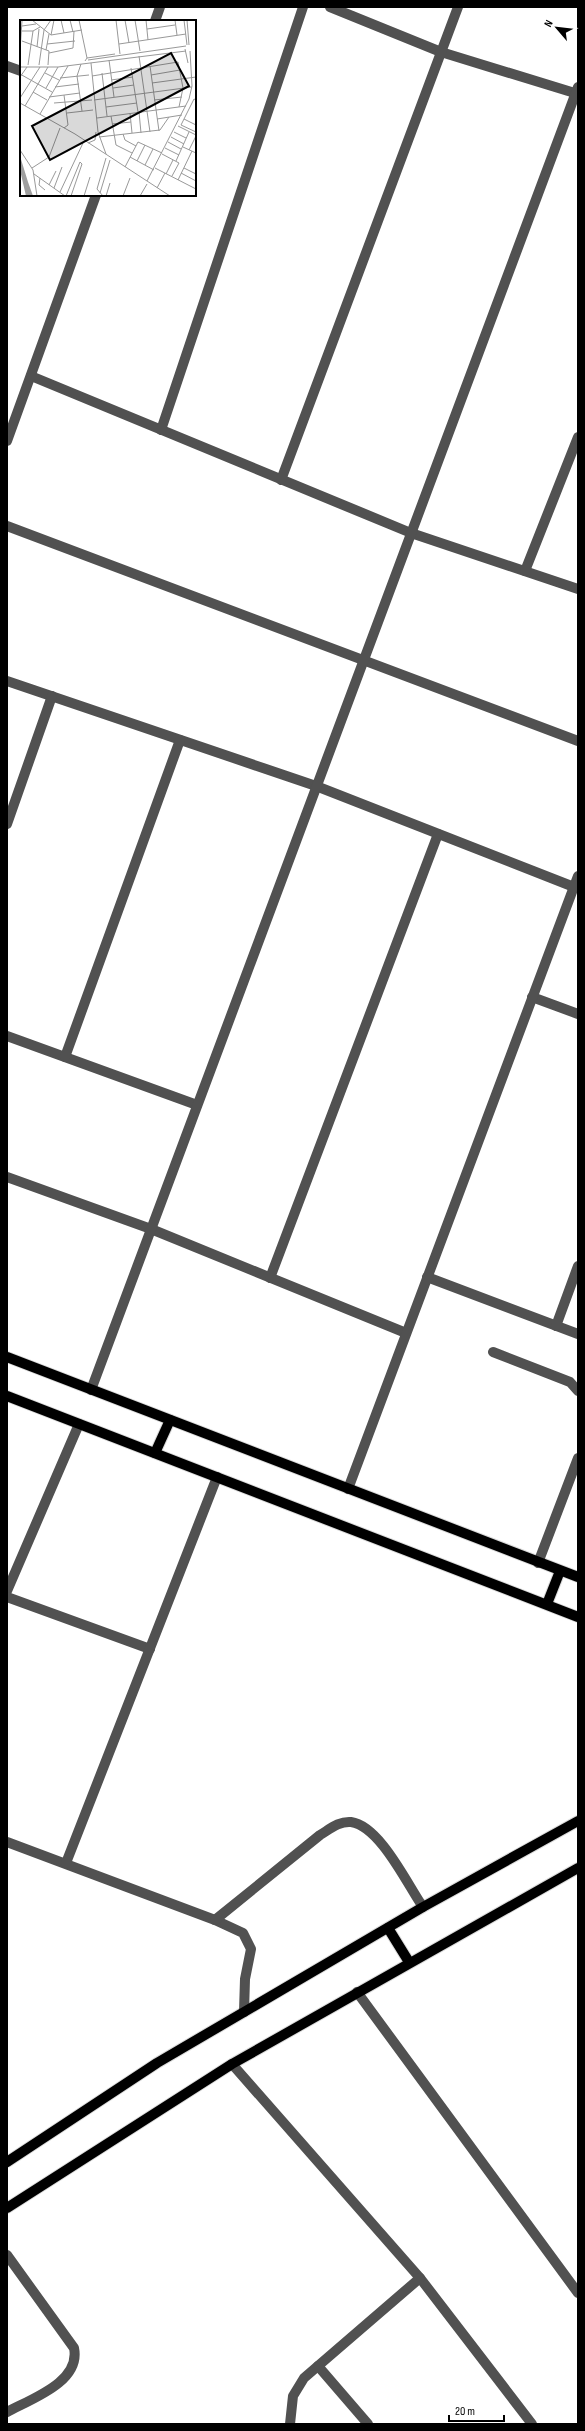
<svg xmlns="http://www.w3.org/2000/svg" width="585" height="2431" font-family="'Sofia Sans Condensed',sans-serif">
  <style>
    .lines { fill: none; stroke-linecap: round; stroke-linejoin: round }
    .major-casing { stroke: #dbdbdb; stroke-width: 12 }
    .minor { stroke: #515151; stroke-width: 10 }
    .major { stroke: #000; stroke-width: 10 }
    .inset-road { fill: none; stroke: #999; stroke-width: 1 }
    .view { fill: #000; fill-opacity: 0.15; stroke: #000; stroke-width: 2 }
    .inset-edge { fill: none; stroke: #000; stroke-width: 2 }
  </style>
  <rect width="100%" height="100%" fill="#fff"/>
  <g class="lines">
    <defs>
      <g id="major">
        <polyline points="7,1357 578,1577"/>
        <polyline points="7,1396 578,1617"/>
        <polyline points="155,1453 170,1420"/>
        <polyline points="547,1604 560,1571"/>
        <polyline points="388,1928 409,1962"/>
        <polyline points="7,2162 157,2063 423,1907 578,1821"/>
        <polyline points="7,2208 232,2064 578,1868"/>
      </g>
    </defs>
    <use href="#major" class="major-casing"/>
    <g class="minor">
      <polyline points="330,7 441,52 578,94"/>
      <polyline points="155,21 160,7"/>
      <polyline points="7,66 21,71"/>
      <polyline points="31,376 411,533 578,589"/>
      <polyline points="161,430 303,7"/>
      <polyline points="7,441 96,195"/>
      <polyline points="281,480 458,7"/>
      <polyline points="7,526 578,741"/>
      <polyline points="525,571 578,437"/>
      <polyline points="7,681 316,786 574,887"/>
      <polyline points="7,824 52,696"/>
      <polyline points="532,997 578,1014"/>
      <polyline points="7,1036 197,1105"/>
      <polyline points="65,1057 180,740"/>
      <polyline points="7,1177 151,1229 406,1333"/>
      <polyline points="427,1277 578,1334"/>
      <polyline points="270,1278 438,834"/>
      <polyline points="556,1326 578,1266"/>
      <polyline points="493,1352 570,1382 578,1391"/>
      <polyline points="91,1390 578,87"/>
      <polyline points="348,1489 578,876"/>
      <polyline points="538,1563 578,1458"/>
      <polyline points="7,1591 79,1424"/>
      <polyline points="7,1597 150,1649"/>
      <polyline points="7,1842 215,1920 243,1933 251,1949 245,1979 244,2012"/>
      <polyline points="66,1863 217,1477"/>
      <path d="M215 1920 320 1835C330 1829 339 1821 351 1822 380 1826 407 1884 423 1907"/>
      <polyline points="357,1992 578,2293"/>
      <polyline points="232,2064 420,2278 532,2424"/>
      <path d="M7 2255 74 2348C81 2382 31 2399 7 2412"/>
      <polyline points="318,2366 368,2424"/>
      <polyline points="290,2424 293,2396 304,2378 420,2278"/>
    </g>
    <use href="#major" class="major"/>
  </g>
  <g transform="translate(20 20)">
    <rect width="176" height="176" fill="#fff"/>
    <path d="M0 136 8 162 13 176H6L0 150Z" fill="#9f9f9f"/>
    <path class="inset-road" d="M12 0 31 15 62 10M41 0 44 13M50 0 53 12M59 0 67 38 65 41M96 0 100 34M105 0 109 23M115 0 120 31M126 0 128 20M155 0 157 15M164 0 167 25M167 0 169 25M2 6 16 4M127 9 155 5M24 10 31 0M2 11H13L20 7M31 15 34 0M2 21 29 31 28 45M27 24 55 21M99 24 166 14M17 27 19 9M165 29 168 43M26 30 29 14M0 32 2 0M29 33 53 28 54 11M119 36 130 112M67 38 95 34M68 40 166 26M89 40 94 77M71 43 78 112 86 134M61 44 57 56 62 91M8 45 13 11M19 45 24 10M130 46 139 111M0 47H38L166 31M111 48 118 92M25 53 39 60M82 53 87 96M0 54 32 72M131 55 160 50M72 56 158 42 163 68 159 87M0 57 7 47M40 58 69 55M91 60 113 57M132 63 176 57M35 67 59 64M26 68 38 47M93 68 114 65M13 72 27 80M29 77 60 73M0 78 20 47M74 80 172 67M134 80 162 77M176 80 174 79 161 105 176 112M0 83 55 114 150 176M34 83 72 80M5 86 28 47M86 87 117 83M119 92 121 113M47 93 73 90M110 93 112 113M20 94 48 46M91 96 96 125 112 133M77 98 166 86M137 99 162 95M164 99 176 105M92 104 111 102M158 106 176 115M44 108 48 105 44 75M154 112 166 118M103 114 105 120 116 126M79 117 140 110 149 97M151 117 164 124M148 122 161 129M68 123 75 120 76 112M163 127 176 133M145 128 159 135M0 130 13 150 17 176M169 130 176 116M142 134 159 143 152 156M110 137 134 150M117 141 125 125M156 141 169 112M125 145 133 129M105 147 118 122 142 133M12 148 29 137 40 108M135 148 176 169M164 148 176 154M161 153 176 161M14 154 45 176M146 154 153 140M20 158 19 165 25 170M158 160 172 131M127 161 169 79 172 66 170 31M29 165 36 151M34 168 42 147M137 168 145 153M40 172 63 123M80 173 90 140M46 176 60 142 62 144 51 176M64 176 70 157M83 176 77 169 86 138M86 176 90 163M103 176 110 158M120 176 127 164"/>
    <path class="view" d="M151 33 169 66 30 140 12 106Z"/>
    <rect width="176" height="176" class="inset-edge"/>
  </g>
  <rect width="585" height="2431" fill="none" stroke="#000000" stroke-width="16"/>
  <g transform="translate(557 28) rotate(298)" stroke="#ffffff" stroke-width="3" paint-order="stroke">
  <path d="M0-3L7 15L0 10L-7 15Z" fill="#000000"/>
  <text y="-6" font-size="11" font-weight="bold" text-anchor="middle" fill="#000000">N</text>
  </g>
  <path d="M449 2415v6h55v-6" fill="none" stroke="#000000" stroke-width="2"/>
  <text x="455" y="2415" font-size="12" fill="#000000" stroke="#ffffff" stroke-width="3" paint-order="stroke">20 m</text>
</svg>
